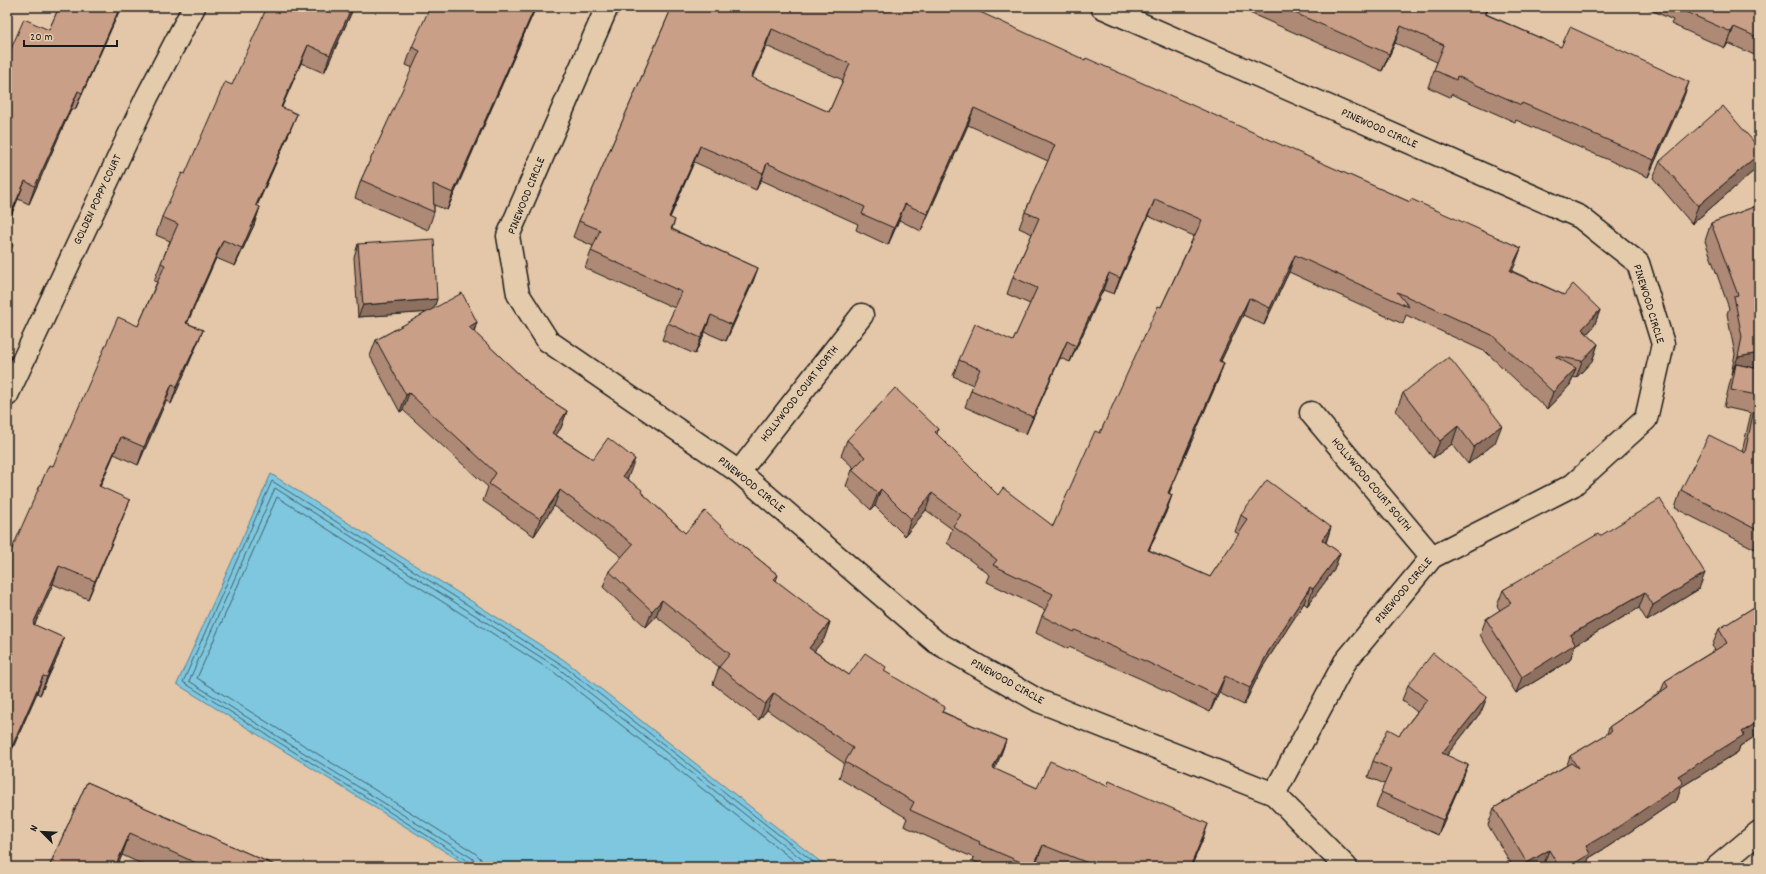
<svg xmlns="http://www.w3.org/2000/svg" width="1766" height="874" font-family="Dekko,sans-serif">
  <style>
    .water { fill: #7ec7df; stroke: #578391 }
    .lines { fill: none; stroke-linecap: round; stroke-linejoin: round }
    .shore { stroke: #43606a; stroke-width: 1 }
    .minor-casing { stroke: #1c1c1c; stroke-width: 25 }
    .minor { stroke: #e4cbac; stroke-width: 22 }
    .wall { fill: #ae8974; stroke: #1c1c1c; fill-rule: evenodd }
    .shaded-wall { fill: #8d6f5e; stroke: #1c1c1c }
    .building { fill: #ca9f87; stroke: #1c1c1c; fill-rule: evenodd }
    .labels { text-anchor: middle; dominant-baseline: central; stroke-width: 4; stroke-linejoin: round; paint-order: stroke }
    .street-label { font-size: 12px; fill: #1c1c1c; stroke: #e4cbac }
  </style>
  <rect width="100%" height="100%" fill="#e4c6a8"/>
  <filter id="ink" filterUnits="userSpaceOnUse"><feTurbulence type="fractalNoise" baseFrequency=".025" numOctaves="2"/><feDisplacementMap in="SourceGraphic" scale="8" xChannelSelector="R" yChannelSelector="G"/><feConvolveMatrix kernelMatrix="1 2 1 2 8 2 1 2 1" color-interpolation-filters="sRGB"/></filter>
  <g filter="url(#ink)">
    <polygon class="water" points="271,474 564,660 827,867 470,867 177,684"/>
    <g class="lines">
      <g class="shore">
        <polyline points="471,867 469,862 183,682 272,481 561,664 820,867"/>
        <polyline points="476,867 475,862 472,858 189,681 275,488 558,668 812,867"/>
        <polyline points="482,867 481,859 475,853 197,678 277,497 555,673 802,867"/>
      </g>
      <defs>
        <g id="minor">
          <polyline points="607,7 508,236 518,294 548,341 739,472 936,642 1039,701 1274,794 1346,867"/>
          <polyline points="1102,7 1580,217 1638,263 1663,344 1646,419 1573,485 1432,557 1345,662 1274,794"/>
          <polyline points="7,395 147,97 194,7"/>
          <polyline points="1311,413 1432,557"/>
          <polyline points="739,472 862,315"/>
          <polyline points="1717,867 1759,832"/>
        </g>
      </defs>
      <use href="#minor" class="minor-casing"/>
      <use href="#minor" class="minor"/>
    </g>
    <g class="wall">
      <polygon points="59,7 121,7 75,110 71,109 29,204 18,199 7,225 7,58 49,30"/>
      <polygon points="122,7 128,7 127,9"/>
      <polygon points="354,7 324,73 301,63 282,107 290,131 257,206 260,207 254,225 235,266 216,258 187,323 203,330 196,347 171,404 166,401 138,465 114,454 100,487 123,517 88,599 53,584 34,625 64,638 58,656 40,695 37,693 7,761 7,560 53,466 138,326 157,282 154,281 161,263 170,241 156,235 162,217 185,174 232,85"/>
      <polygon points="536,7 447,210 434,205 434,212 428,230 355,198 361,180 413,68 406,65 412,47"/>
      <path d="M672 7 1085 60 1410 202 1521 248 1512 271 1564 295 1600 310 1594 326 1587 334 1598 344 1592 361 1576 378 1573 377 1570 385 1547 409 1486 352 1406 315 1403 324 1289 272 1264 325 1243 315 1221 361 1224 363 1218 380 1169 493 1172 495 1166 512 1149 550 1210 577 1239 534 1235 532 1241 515 1331 527 1326 543 1340 553 1334 570 1307 606 1304 603 1262 668 1244 705 1219 693 1210 712 1141 679 1069 647 1068 649 1036 633 1042 616 1045 610 987 582 990 575 947 543 952 529 926 510 905 536 875 506 871 510 846 486 852 470 854 468 841 456 847 440 938 429 937 434 998 495 1053 526 1100 433 1161 307 1194 236 1148 216 1114 294 1103 290 1070 362 1060 358 1026 434 965 407 973 385 953 376 959 360 1013 341 1030 304 1007 294 1013 277 1032 234 1019 228 1025 212 1048 161 968 125 921 231 899 220 888 245 856 230 858 224 761 180 756 190 694 162 670 218 675 220 672 229 758 268 752 284 726 341 705 332 695 354 662 340 668 323 675 308 585 268 593 246 573 237 579 221ZM766 46 843 80 829 112 752 78Z"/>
      <polygon points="1236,7 1489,7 1486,14 1561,47 1683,99 1648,177 1516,120 1515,122 1451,94 1450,97 1428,87 1437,62 1395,43 1382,71"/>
      <polygon points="1645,7 1759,7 1759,57 1728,43 1725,48 1671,24 1673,20"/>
      <polygon points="1759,148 1759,160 1756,169 1692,224 1653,178 1660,161"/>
      <polygon points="1759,205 1759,542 1755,549 1675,508 1681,490 1742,452 1751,413 1724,407 1730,382 1732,374 1731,374 1735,354 1727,314 1729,308 1705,241 1711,223"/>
      <polygon points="358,244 434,309 477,322 474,332 539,393 567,411 561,428 556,435 593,459 629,475 627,479 685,533 740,544 778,575 776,581 830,622 824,639 814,651 849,675 885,672 943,712 1006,740 1000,757 994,769 1037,788 1202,841 1191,867 1052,867 1037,861 1035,867 988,867 973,861 974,858 904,826 907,818 839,778 844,763 767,710 759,720 713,684 719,667 656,616 646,627 603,587 609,571 622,557 554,506 534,536 483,501 488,487 403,410 400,412 370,356 376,340 428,312 358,317 354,257"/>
      <polygon points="1403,393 1495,443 1468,464 1452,444 1433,458 1396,411"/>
      <polygon points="1600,536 1699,589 1647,621 1639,608 1575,645 1570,660 1516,693 1480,635 1486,619 1500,610 1497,606 1503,590"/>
      <polygon points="1759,604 1759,734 1740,746 1738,752 1681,787 1677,800 1609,846 1589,858 1586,867 1513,867 1488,825 1494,808 1567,765 1570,756 1607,734 1609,727 1661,691 1665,681 1715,650 1712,646 1719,629"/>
      <polygon points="1408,685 1487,697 1481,712 1446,756 1468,765 1462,780 1438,835 1376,807 1385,784 1368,777 1373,761 1399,735 1417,712 1402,700"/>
      <polygon points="87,782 279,867 148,867 122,855 117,867 49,867"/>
    </g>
    <g class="shaded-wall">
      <polygon points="120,7 121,7 75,110 82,93"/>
      <polygon points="352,7 354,7 324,73 330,55"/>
      <polygon points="535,7 536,7 447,210 453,193"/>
      <polygon points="1488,7 1489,7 1478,31 1485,14"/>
      <polygon points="1401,26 1395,43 1382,71 1389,54"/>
      <polygon points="1734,27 1728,43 1725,48 1731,32"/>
      <polygon points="772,29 766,46 745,94 751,77"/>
      <polygon points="308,45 301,63 274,124 281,107"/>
      <polygon points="1689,82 1683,99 1648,177 1654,160"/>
      <polygon points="78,91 71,109 29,204 35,186"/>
      <polygon points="974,108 968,125 921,231 927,214"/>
      <polygon points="297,114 290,131 249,223 256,205"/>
      <polygon points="700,146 694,162 662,234 669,217"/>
      <polygon points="1759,154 1759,160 1756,169 1692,224 1698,206"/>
      <polygon points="767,163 761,180 756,190 763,173"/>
      <polygon points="25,181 18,199 7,225 7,222"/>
      <polygon points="1155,199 1148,216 1114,294 1120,278"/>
      <polygon points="905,204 899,220 888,245 894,228"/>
      <polygon points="260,207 254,225 235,266 242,248"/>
      <polygon points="223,240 216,258 180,340 186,323"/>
      <polygon points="1521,248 1515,265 1504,287 1510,271"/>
      <polygon points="1295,255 1289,272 1264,325 1270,308"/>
      <polygon points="758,268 752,284 726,341 732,325"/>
      <polygon points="1109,273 1103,290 1070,362 1076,346"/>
      <polygon points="1249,298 1243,315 1213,377 1219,361"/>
      <polygon points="437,299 433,312 358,317 363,305"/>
      <polygon points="1600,310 1594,326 1576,346 1582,329"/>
      <polygon points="711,315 705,332 695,354 701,338"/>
      <polygon points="477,322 471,339 469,327"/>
      <polygon points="203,330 196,347 171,404 177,386"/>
      <polygon points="1067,341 1060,358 1026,434 1033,417"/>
      <polygon points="1598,344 1592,361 1576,378 1582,361"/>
      <polygon points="1759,353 1759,369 1736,364 1732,374 1731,374 1738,357"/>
      <polygon points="1224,363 1218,380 1162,510 1168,493"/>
      <polygon points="1576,368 1570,385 1547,409 1553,392"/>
      <polygon points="172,384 166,401 138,465 144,447"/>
      <polygon points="409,393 403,410 400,412 406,395"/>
      <polygon points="567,411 561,428 546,449 552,433"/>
      <polygon points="1502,425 1495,443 1468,464 1474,447"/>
      <polygon points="1458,426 1452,444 1433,458 1440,441"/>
      <polygon points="121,437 114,454 92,504 99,486"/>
      <polygon points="635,459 629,475 617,493 623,476"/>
      <polygon points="881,489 875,506 871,510 878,493"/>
      <polygon points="560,490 554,506 534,536 540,519"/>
      <polygon points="932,493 926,510 905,536 911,519"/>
      <polygon points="1172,495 1166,512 1142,566 1148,550"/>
      <polygon points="130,500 123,517 88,599 95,581"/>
      <polygon points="1331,527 1325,544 1322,540"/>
      <polygon points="1759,538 1759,542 1755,549"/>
      <polygon points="1340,553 1334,570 1307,606 1313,589"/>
      <polygon points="59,566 53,584 27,642 33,624"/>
      <polygon points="1705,573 1699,589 1647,621 1653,605"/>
      <polygon points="1310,587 1304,603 1262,668 1244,705 1250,688 1268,652"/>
      <polygon points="1645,592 1639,608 1575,645 1570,660 1516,693 1522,677 1570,635"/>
      <polygon points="662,600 656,616 646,627 652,611"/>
      <polygon points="830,622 824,639 803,665 809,648"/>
      <polygon points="64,638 58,656 40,695 47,677"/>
      <polygon points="43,676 37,693 7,761 7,758"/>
      <polygon points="1225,676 1219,693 1210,712 1216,695"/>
      <polygon points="774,693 767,710 759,720 765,704"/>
      <polygon points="1487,697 1481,712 1436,769 1442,753"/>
      <polygon points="1759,721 1759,734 1740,746 1738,752 1681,787 1677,800 1609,846 1589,858 1586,867 1568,867 1586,846 1678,776 1742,732"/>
      <polygon points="1006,740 1000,757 987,785 993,768"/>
      <polygon points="1468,765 1462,780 1438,835 1443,820"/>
      <polygon points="1208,824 1202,841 1191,867 1190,867"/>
      <polygon points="130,833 122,855 117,867 115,867"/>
      <polygon points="1043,845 1035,867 1033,867"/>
      <polygon points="1549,850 1543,867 1526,867 1527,863"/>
    </g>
    <g class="building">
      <polygon points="59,7 120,7 82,93 78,91 35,186 25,181 7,222 7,63 8,60 7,60 7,58 24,19 49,30"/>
      <polygon points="267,7 352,7 330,55 308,45 281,107 297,114 256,205 260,207 242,248 223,240 186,323 203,330 177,386 172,384 144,447 121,437 99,486 130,500 95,581 59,566 33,624 64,638 47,677 43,676 7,758 7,560 49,465 53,466 118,317 138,326 165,265 161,263 178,224 162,217 182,173 185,174 225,82 232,85"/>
      <polygon points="430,7 535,7 453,193 433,184 434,212 361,180 420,51 412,47"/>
      <path d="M672 7H969L1085 60 1086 58 1410 202 1411 199 1521 248 1510 271 1564 295 1573 284 1600 310 1582 329 1598 344 1582 361 1556 356V357L1576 368 1553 392 1492 335 1397 292 1409 307 1295 255 1270 308 1249 298 1219 361 1224 363 1168 493 1172 495 1148 550 1210 577 1248 520 1241 515 1267 480 1331 527 1322 540 1340 553 1313 589 1310 587 1268 652 1250 688 1225 676 1216 695 1147 662 1075 630 1074 632 1042 616 1053 594 993 565 997 560 953 526 961 515 932 493 911 519 881 489 878 493 852 470 865 457 847 440 895 388 938 429 935 432 998 495 1003 488 1053 526 1095 431 1100 433 1158 306 1161 307 1202 220 1155 199 1120 278 1109 273 1076 346 1067 341 1033 417 971 390 980 369 959 360 975 324 1013 341 1037 288 1013 277 1039 218 1025 212 1055 145 974 108 927 214 905 204 894 228 862 214 865 207 767 163 763 173 700 146 669 217 675 220 671 229 758 268 732 325 711 315 701 338 668 323 682 292 591 251 600 230 579 221ZM772 29 850 64 829 112 751 77Z"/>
      <polygon points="1281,7 1488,7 1485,14 1561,47 1570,27 1689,82 1654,160 1522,103 1521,105 1457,76 1456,80 1434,70 1444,45 1401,26 1389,54"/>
      <polygon points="1677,7 1759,7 1759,38 1734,27 1731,32 1677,8"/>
      <polygon points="1723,106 1759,148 1759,154 1698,206 1660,161"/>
      <polygon points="1759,205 1759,353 1738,357 1742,337 1734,296 1738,295 1711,223"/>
      <polygon points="434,239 437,299 363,305 358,244"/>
      <polygon points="7,243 13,245 7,258"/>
      <polygon points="462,293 477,322 469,327 539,393 567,411 552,433 593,459 608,438 635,459 623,476 642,490 641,492 685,533 705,511 740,544 778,575 774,579 830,622 809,648 849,675 865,653 886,667 884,671 945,707 942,712 1006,740 993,768 1037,788 1050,761 1107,786 1109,781 1208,824 1190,867 1098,867 1043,845 1033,867 1032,867 979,844 980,842 910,810 914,802 845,762 853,748 774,693 765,704 719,667 730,654 662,600 652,611 609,571 633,544 560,490 540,519 489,484 496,473 409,393 406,395 376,340"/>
      <polygon points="1449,357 1502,425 1474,447 1458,426 1440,441 1403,393"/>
      <polygon points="1736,364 1759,369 1759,531 1681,490 1709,435 1745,453 1757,395 1731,390"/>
      <polygon points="1660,499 1705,573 1653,605 1645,592 1570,635 1575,644 1522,677 1486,619 1511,603 1503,590 1598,534 1600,536"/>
      <polygon points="1759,604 1759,721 1742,732 1744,735 1678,776 1683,783 1615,829 1586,846 1590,854 1568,867 1559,867 1549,850 1527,863 1494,808 1571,763 1578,768 1570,756 1612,731 1609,727 1668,687 1665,681 1727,643 1719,629"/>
      <polygon points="1433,653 1487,697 1442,753 1468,765 1443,820 1381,792 1391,769 1373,761 1388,729 1399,735 1427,700 1408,685"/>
      <polygon points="87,782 279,867 205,867 130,833 115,867 49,867"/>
    </g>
  </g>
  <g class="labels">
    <g class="street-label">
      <text transform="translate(1379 129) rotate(24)">PINEWOOD CIRCLE</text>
      <text transform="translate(527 196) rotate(-68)">PINEWOOD CIRCLE</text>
      <text transform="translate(98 200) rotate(-65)">GOLDEN POPPY COURT</text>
      <text transform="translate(1648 304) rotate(73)">PINEWOOD CIRCLE</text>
      <text transform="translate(800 394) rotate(-52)">HOLLYWOOD COURT NORTH</text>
      <text transform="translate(751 485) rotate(39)">PINEWOOD CIRCLE</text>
      <text transform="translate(1371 485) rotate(50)">HOLLYWOOD COURT SOUTH</text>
      <text transform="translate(1404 591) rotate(-50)">PINEWOOD CIRCLE</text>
      <text transform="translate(1007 682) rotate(29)">PINEWOOD CIRCLE</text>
    </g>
  </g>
  <rect width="1766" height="874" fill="none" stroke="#e4cbac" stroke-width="24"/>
  <rect x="12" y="12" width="1742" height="850" fill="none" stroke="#1c1c1c" stroke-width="1.5" filter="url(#ink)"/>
  <g transform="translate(42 832) rotate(294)" stroke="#e4cbac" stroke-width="3" paint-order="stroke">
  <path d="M0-3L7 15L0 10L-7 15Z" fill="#1c1c1c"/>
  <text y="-6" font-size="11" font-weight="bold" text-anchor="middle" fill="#1c1c1c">N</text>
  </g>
  <path d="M24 40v6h93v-6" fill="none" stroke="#1c1c1c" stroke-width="2"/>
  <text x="30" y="40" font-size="12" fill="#1c1c1c" stroke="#e4cbac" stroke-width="3" paint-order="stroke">20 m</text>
</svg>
